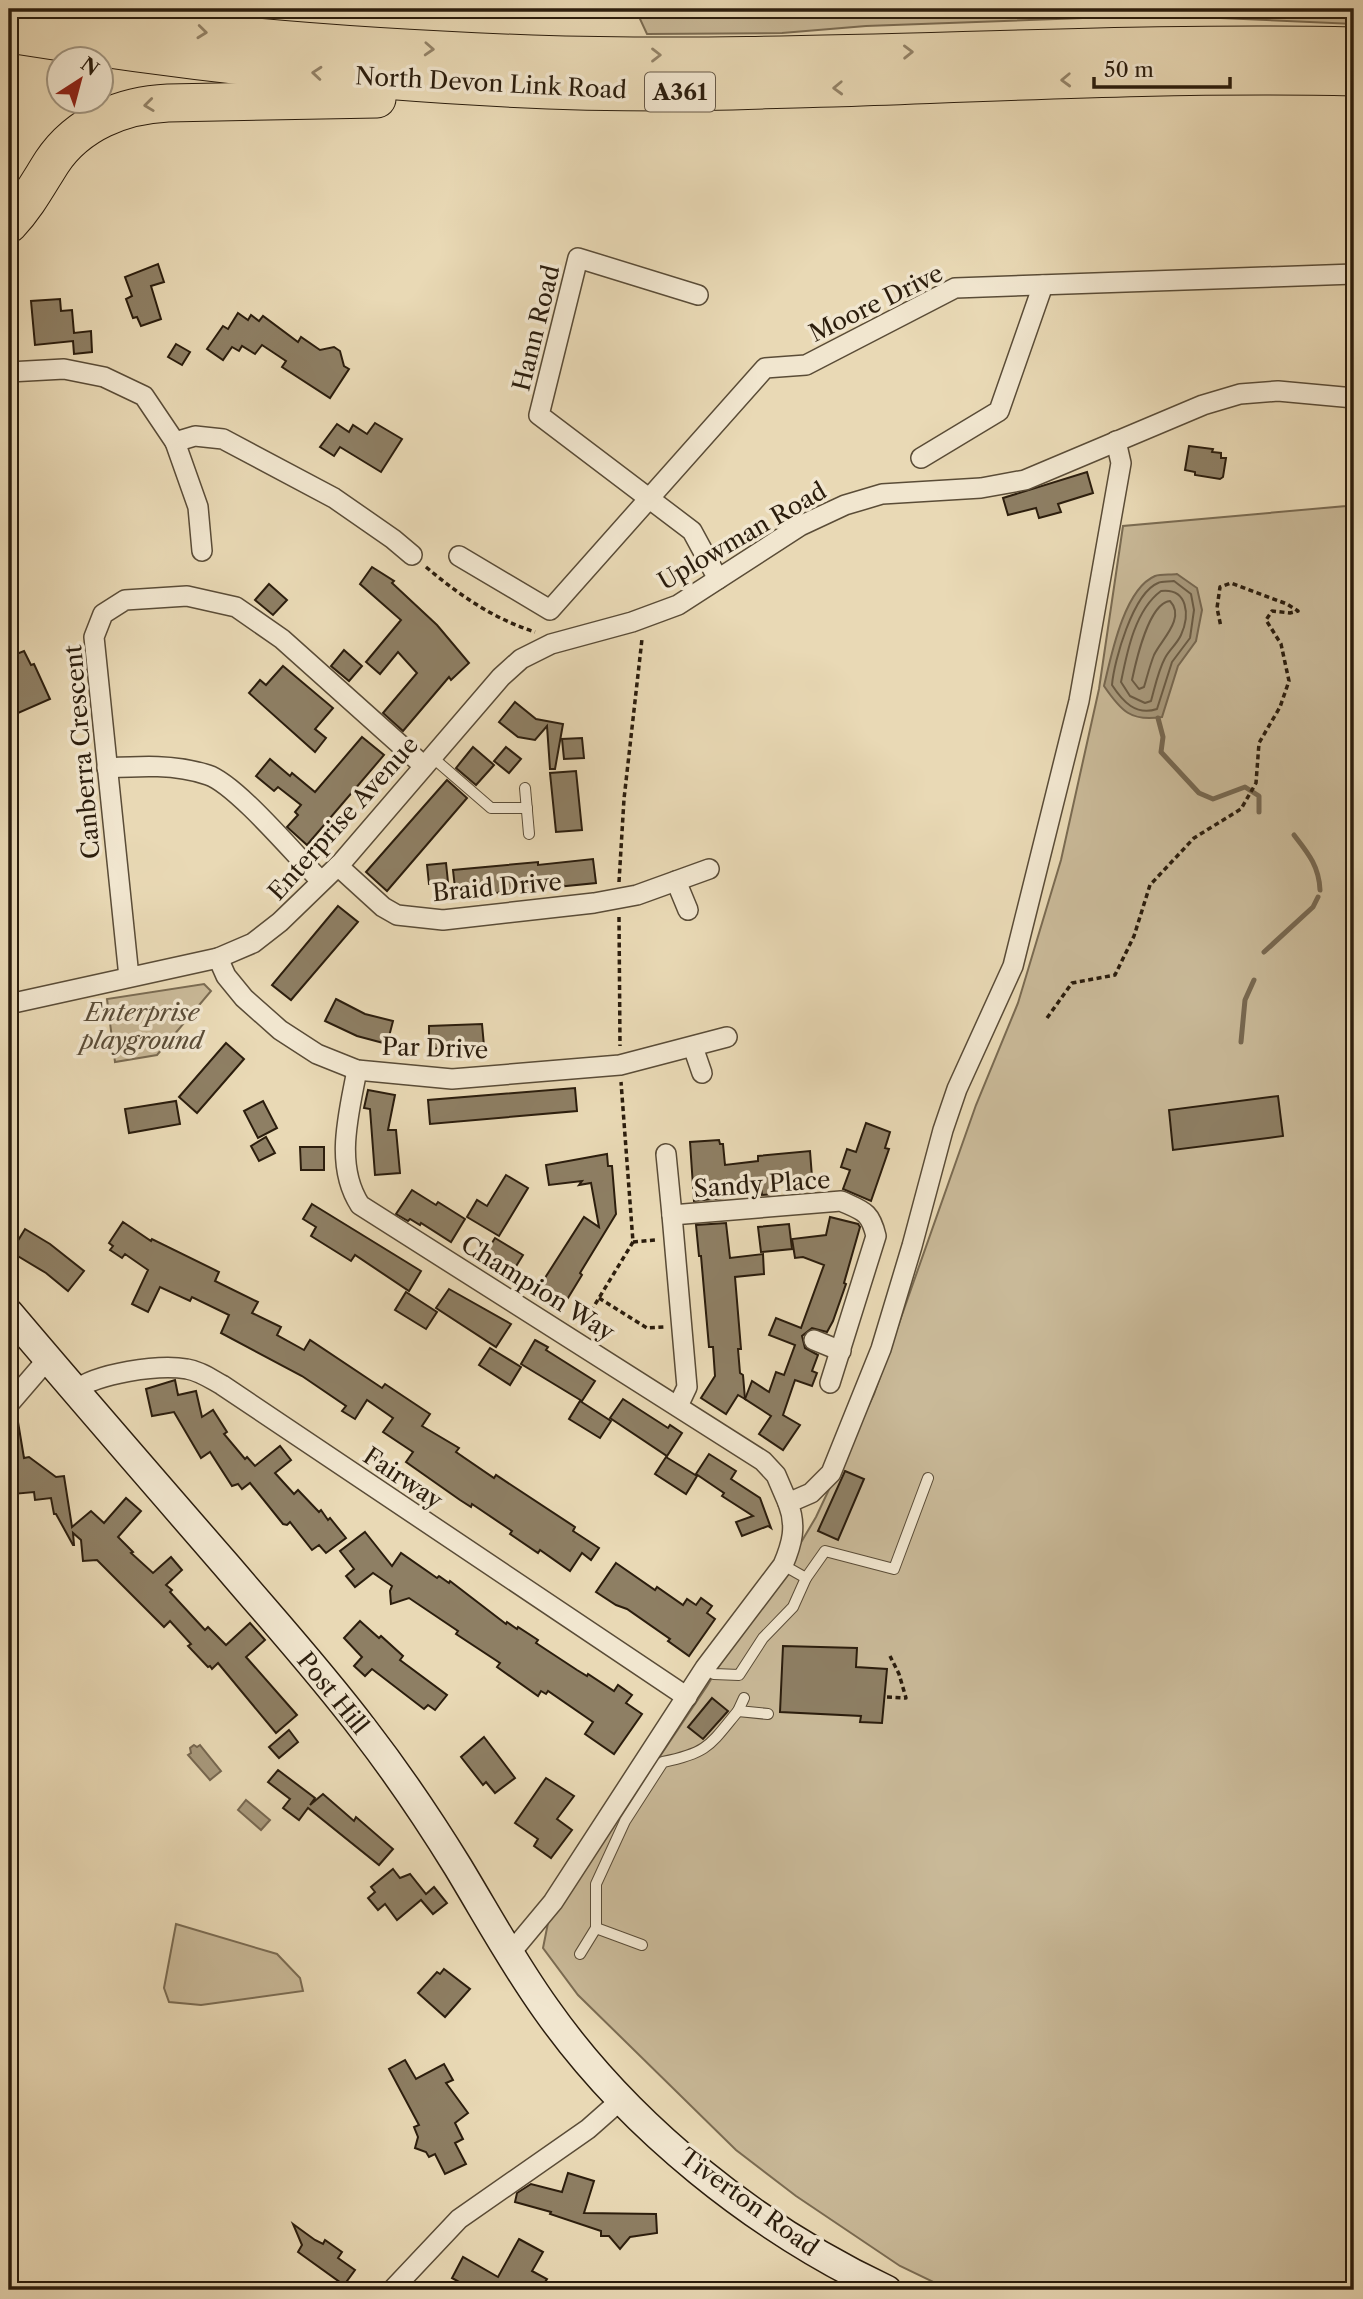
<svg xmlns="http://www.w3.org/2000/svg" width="1363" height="2299" font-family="'Libre Caslon Text',serif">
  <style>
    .green { fill: #c9b998; stroke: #7a6b52; stroke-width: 2 }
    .water { fill: #a8997c; stroke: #766750; stroke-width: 2 }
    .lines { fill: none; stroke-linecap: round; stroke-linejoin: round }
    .shore { stroke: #6a5b44; stroke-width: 2 }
    .stream { stroke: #766750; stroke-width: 5 }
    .building { fill: #8e7f64; stroke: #2b1d0d; stroke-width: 2 }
    .lane-casing { stroke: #5a4c37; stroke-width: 12 }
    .street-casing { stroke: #5a4c37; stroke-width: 22 }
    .secondary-casing { stroke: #2b1d0d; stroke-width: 31 }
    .highway-casing { stroke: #2b1d0d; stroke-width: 39 }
    .path { stroke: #2b1d0d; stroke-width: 3.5; stroke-dasharray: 5 3.5; stroke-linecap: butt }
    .lane { stroke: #f1e6cf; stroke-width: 10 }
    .street { stroke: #f1e6cf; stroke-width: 19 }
    .secondary { stroke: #f1e6cf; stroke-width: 28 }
    .highway { stroke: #e9d9b5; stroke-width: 37 }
    .oneway { stroke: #948469 }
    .labels { text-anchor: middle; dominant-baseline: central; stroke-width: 7; stroke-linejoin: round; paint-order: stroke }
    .shield { fill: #f1e6cf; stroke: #665947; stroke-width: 2 }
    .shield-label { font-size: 23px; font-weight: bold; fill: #2b1d0d }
    .street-label { font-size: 24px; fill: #2b1d0d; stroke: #f1e6cf }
    .park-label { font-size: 24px; font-style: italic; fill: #5a4c37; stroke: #f1e6cf }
  </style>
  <rect width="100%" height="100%" fill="#e9d9b5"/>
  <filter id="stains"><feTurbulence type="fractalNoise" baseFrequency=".00286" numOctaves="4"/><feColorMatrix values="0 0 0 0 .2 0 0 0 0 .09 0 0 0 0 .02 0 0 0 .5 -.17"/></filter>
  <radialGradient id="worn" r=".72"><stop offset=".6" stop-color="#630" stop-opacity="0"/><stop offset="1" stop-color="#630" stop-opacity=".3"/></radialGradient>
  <g class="green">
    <polygon points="751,9 1354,9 1354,24 1198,17 1083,18 866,26 782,33 647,34 640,19 642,12"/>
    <polygon points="1351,484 1354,484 1354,2290 950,2290 900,2266 796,2196 736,2150 578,1995 543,1948 548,1923 707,1686 750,1614 780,1578 816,1517 874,1394 976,1105 1018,1003 1061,860 1099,689 1123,526 1346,506"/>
    <polygon points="204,984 211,991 157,1055 115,1062 107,999"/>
    <polygon points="176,1924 277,1954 300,1978 303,1991 201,2005 169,2002 164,1988"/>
  </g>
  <g class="water">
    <path d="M1177 574 1197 588 1202 610 1196 641 1178 666 1162 717C1131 722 1121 711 1104 686 1111 656 1124 589 1155 576 1161 574 1171 575 1177 574Z"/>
    <polygon points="194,1745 197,1747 200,1745 221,1771 210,1780 188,1755 191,1753 190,1748"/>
    <polygon points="246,1800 270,1820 261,1830 238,1810"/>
  </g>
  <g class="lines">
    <g class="shore">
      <path d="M1174 581 1191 594 1194 610 1190 638 1172 662 1157 709C1136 716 1123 702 1112 685 1114 661 1133 593 1158 583 1162 581 1169 582 1174 581Z"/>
      <path d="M1161 591C1188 588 1190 615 1181 635 1177 644 1169 650 1165 658 1158 671 1155 687 1151 701L1145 703 1130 696 1121 682C1127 652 1135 610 1161 591Z"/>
      <path d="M1170 601C1186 618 1161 640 1154 655 1150 665 1147 677 1144 687L1139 689 1132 680C1136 661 1149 603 1170 601Z"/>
    </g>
    <g class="stream">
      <polyline points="1158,718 1163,737 1161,752 1199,793 1213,799 1245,787 1259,796 1259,812"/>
      <path d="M1294 835C1308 853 1319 866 1320 890"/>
      <polyline points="1264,952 1313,907 1318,897"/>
      <polyline points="1241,1042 1245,1000 1254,980"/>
    </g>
  </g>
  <g class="building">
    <polygon points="158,264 164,282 151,286 161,319 141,326 137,317 133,318 126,299 132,296 125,277"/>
    <polygon points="60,299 61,311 72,310 74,333 91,331 92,352 74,354 73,341 35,345 31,301"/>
    <polygon points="238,313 248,320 251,315 259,321 263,316 298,342 301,337 320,350 334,347 340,351 344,366 349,369 330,398 282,367 286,361 262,345 255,354 242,346 239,351 232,347 223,360 207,349 223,326 228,329"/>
    <polygon points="176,344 190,352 182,365 168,357"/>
    <polygon points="375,423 402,439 381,472 340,447 334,456 320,447 337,424 349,432 353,425 367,434"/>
    <polygon points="1189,446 1213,449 1212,452 1221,453 1221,458 1226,458 1223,477 1220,479 1195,475 1195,472 1185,470"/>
    <polygon points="1087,472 1093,493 1058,504 1061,512 1039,518 1036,508 1008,515 1003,498"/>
    <polygon points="372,567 394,581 392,583 437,625 469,663 451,680 449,677 403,731 383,713 417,673 398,652 380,674 366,662 401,620 360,584"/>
    <polygon points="269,584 287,600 273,615 255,600"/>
    <polygon points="344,650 362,666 349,681 331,666"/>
    <polygon points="24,651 31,665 34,664 50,699 9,717 9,657"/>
    <polygon points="283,666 333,708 315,729 326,738 315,752 249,693 260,680 266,685"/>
    <polygon points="515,702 536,719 563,724 555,769 550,769 547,726 535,740 518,737 499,722"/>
    <polygon points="362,737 384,755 307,845 287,827 298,815 295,812 301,805 278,787 274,791 256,776 270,759 290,776 292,773 315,792"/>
    <polygon points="582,738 584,758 564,759 562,739"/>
    <polygon points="473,747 494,765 476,785 456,768"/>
    <polygon points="506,747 521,759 509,773 494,761"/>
    <polygon points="576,771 582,830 556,832 550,773"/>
    <polygon points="447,780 467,798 387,891 366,872"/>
    <polygon points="593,859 596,883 456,897 453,870 538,862 538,865"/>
    <polygon points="446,863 448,882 429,884 427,865"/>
    <polygon points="338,906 358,922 291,1000 272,985"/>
    <polygon points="336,999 365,1014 393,1021 387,1044 357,1036 325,1021"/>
    <polygon points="482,1024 484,1046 429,1049 429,1026"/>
    <polygon points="226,1043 244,1059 197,1113 179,1097"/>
    <polygon points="575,1088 577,1111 430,1124 428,1100"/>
    <polygon points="368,1090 395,1095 388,1130 396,1130 400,1173 375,1175 370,1109 364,1108"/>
    <polygon points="1278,1096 1283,1136 1173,1150 1169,1110"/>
    <polygon points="176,1101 180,1124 129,1133 125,1109"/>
    <polygon points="263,1101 277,1128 258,1138 244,1111"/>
    <polygon points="866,1123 890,1132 885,1148 889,1149 871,1201 843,1189 850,1170 841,1167 847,1149 856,1152"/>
    <polygon points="266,1137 275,1153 259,1161 251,1146"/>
    <polygon points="719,1140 720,1144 723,1144 725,1165 758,1161 758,1156 810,1151 812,1177 774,1180 775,1194 762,1195 760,1181 724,1185 723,1198 694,1201 690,1142"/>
    <polygon points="300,1147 324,1147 324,1170 301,1170"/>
    <polygon points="607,1154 608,1166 612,1166 616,1214 580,1273 582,1275 560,1311 534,1295 584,1217 599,1227 591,1183 579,1185 582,1181 549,1185 546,1165"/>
    <polygon points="506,1175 528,1188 499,1236 467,1217 477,1200 487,1206"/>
    <polygon points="412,1190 436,1205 438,1202 465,1219 451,1242 421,1223 420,1225 410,1219 408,1221 396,1214"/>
    <polygon points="312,1204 421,1271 409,1291 355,1255 351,1261 311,1236 316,1227 303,1219"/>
    <polygon points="830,1217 858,1224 860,1227 844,1283 846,1284 833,1321 827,1332 812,1328 802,1336 805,1348 818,1355 812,1371 817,1373 812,1386 795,1380 783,1415 800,1425 783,1450 759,1434 771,1416 745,1399 752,1381 769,1392 776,1372 784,1375 795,1345 769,1335 776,1318 801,1328 824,1265 803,1257 795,1258 792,1239 826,1235"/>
    <polygon points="123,1222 151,1241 152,1239 219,1272 215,1281 258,1302 252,1313 281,1327 277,1335 304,1350 310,1340 382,1388 385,1384 430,1414 422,1426 459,1448 456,1452 494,1478 496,1475 575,1527 573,1531 599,1548 591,1560 582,1553 570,1571 540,1550 538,1553 510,1534 512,1531 472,1504 471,1507 460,1500 406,1462 413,1452 383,1432 393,1418 367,1400 355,1419 342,1411 346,1406 302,1376 221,1333 229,1315 192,1297 190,1301 160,1287 148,1312 132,1304 148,1270 125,1254 122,1258 110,1250 113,1246 109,1243"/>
    <polygon points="726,1223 730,1258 763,1254 764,1274 735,1277 741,1349 738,1349 740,1373 743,1375 745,1399 738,1395 726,1414 701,1398 715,1376 713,1347 709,1347 701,1256 699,1256 696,1225"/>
    <polygon points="789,1224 792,1249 761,1252 758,1227"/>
    <polygon points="25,1229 50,1244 84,1271 68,1291 46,1273 11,1252"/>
    <polygon points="495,1238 523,1255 510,1276 494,1266 492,1269 480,1262"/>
    <polygon points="449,1289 511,1324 496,1347 436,1308"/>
    <polygon points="406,1292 437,1312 426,1329 395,1310"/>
    <polygon points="535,1340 548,1347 546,1350 595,1381 582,1401 521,1364"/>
    <polygon points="490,1348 521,1367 510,1385 479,1365"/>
    <polygon points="175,1380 178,1395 196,1391 202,1417 213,1410 227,1432 224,1434 245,1459 247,1457 255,1466 280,1446 291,1460 275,1473 294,1494 298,1490 319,1512 321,1510 328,1520 330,1518 346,1538 326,1553 319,1545 312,1550 290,1522 287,1525 283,1524 250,1483 242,1489 238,1484 232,1486 210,1452 201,1458 174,1412 152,1416 146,1389"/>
    <polygon points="623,1399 668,1428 670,1425 682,1433 667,1456 610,1418"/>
    <polygon points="580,1401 611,1421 600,1438 569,1419"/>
    <polygon points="9,1416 17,1416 24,1458 29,1457 56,1477 64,1476 72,1527 91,1511 104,1523 126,1498 141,1511 118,1537 133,1552 131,1553 153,1573 171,1557 182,1570 166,1585 172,1590 170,1592 205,1630 208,1627 226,1645 250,1623 265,1640 246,1657 297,1715 276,1733 218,1663 212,1669 210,1666 208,1667 188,1646 191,1644 170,1621 164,1627 97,1560 83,1561 81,1540 73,1533 74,1545 73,1545 56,1514 54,1514 51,1498 35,1500 34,1492 13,1494 9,1470"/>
    <polygon points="709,1454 736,1471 731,1479 760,1498 771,1528 768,1526 742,1536 736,1522 753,1516 722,1496 724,1493 696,1474"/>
    <polygon points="666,1457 697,1476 686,1494 655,1474"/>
    <polygon points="845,1471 864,1479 838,1540 818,1531"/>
    <polygon points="365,1532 392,1566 401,1553 437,1578 439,1576 449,1583 450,1581 506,1624 507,1622 517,1629 518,1627 538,1640 536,1643 577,1670 587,1676 588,1674 614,1691 618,1685 632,1695 626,1703 642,1714 614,1754 585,1734 593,1722 548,1691 546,1694 541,1691 538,1696 497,1667 500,1663 456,1634 458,1631 409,1598 391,1604 390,1591 392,1586 373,1573 355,1587 346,1576 354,1569 340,1551"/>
    <polygon points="616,1563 655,1590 657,1587 683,1605 687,1599 696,1605 701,1598 712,1606 707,1613 715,1619 689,1656 668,1641 670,1639 627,1609 616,1605 596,1592"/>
    <polygon points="360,1621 379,1638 381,1636 403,1656 400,1660 447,1695 435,1710 428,1705 424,1709 372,1669 365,1676 354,1666 362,1657 344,1638"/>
    <polygon points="783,1646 857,1648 856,1667 887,1669 882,1723 860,1722 861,1716 780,1712"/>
    <polygon points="712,1698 728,1711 703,1739 688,1727"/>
    <polygon points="289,1730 298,1742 279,1758 269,1747"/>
    <polygon points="484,1737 515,1778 495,1793 486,1782 483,1785 461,1757"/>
    <polygon points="278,1770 315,1798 310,1805 323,1794 354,1821 356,1817 393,1849 379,1865 308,1808 299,1820 283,1808 290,1799 268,1782"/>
    <polygon points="546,1778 574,1796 557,1819 572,1830 551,1858 534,1846 538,1839 515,1823"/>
    <polygon points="393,1869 400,1878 410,1874 426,1894 434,1887 447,1903 433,1914 421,1900 397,1920 385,1904 378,1910 368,1898 375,1892 371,1887"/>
    <polygon points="444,1969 470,1989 445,2017 418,1993 437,1972 440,1974"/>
    <polygon points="405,2060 416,2079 444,2064 453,2080 446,2083 468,2113 455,2123 463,2139 455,2143 466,2164 445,2174 435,2154 429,2157 426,2152 415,2148 418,2137 414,2127 419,2125 389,2069"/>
    <polygon points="568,2173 594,2181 584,2213 656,2214 657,2233 630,2237 620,2249 609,2236 601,2236 601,2231 550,2214 551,2212 515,2202 517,2193 531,2184 562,2192"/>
    <polygon points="293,2224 315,2240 323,2244 325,2240 342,2252 338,2258 355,2270 344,2285 298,2252 302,2245"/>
    <polygon points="519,2239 543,2252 532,2271 547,2279 540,2290 459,2290 463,2284 452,2278 463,2257 498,2277"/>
  </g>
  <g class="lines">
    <defs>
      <g id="lane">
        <polyline points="432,757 491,808 527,808"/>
        <polyline points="525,788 529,834"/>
        <polyline points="783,1565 806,1578"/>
        <polyline points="705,1668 714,1674 739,1675 763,1638 793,1607 806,1578 825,1551 894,1569 928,1478"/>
        <polyline points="744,1698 738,1711 768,1714"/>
        <polyline points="596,1928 642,1945"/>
        <path d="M580 1954 596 1928V1884L625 1821 663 1762C708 1753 710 1745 738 1711"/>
      </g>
      <g id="street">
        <polyline points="698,295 578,258 539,415 692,531 718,579"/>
        <polyline points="9,372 64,369 104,377 144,396 175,442 195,436 223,439 334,498 393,539 412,555"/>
        <polyline points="175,442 198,507 202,551"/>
        <polyline points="921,458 999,411 1043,285"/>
        <polyline points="459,556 550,610 765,368 806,365 955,288 1354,274"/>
        <path d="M107 768C141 766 175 764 208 775 236 784 297 857 321 881"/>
        <polyline points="338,866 383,907 397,915 443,920 594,903 637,895 709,869"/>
        <polyline points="676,881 688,910"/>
        <polyline points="218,958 226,976 244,998 280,1030 317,1054 357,1070 452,1079 620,1065 727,1037"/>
        <polyline points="129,977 94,637 103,614 125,600 187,596 236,607 282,639 424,766"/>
        <polyline points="9,1004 218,958 253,943 280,922 342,862 501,677 521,659 551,644 632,622 678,605 800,526 845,505 882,494 981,488 1025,480 1203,405 1240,394 1278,391 1354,398"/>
        <polyline points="693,1047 702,1073"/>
        <path d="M357 1070C349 1113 334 1165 360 1205L763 1461 776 1475 788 1503"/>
        <polyline points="666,1154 672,1215"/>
        <polyline points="814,1340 841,1351"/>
        <path d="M74 1391C97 1373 159 1364 187 1369 200 1371 211 1379 222 1385L687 1697"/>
        <polyline points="9,1404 40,1368 49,1361"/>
        <path d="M678 1406 687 1387 672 1215 841 1201C863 1211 870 1211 876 1236L830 1383"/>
        <path d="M507 1952 518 1944 553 1902 705 1668 783 1565C792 1544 797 1526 788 1503L811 1493 831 1473 881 1349 912 1246 943 1130 957 1089 1013 966 1079 701 1121 463 1116 441"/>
        <polyline points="392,2290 459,2219 588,2129 622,2099"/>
      </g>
      <path id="secondary" d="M9 1313C81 1398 154 1482 227 1566 273 1620 321 1673 364 1730 398 1774 429 1820 458 1867 487 1915 513 1963 546 2009 629 2127 757 2229 887 2290"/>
      <g id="highway">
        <path d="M37 9C90 16 142 25 195 31 307 43 420 50 532 54 806 63 1080 40 1354 46"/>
        <path d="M9 34C222 68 447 92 663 92 720 92 776 89 833 88 1006 82 1180 73 1354 77"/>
        <path d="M9 224C27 205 38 184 52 162 78 123 123 105 168 103L377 99"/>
      </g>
    </defs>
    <use href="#lane" class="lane-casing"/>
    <use href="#street" class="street-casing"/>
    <use href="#secondary" class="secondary-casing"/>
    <use href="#highway" class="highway-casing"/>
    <g class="path">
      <path d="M426 567C459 595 494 619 535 632"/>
      <polyline points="619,882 624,799 642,639"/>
      <polyline points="619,917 620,1046"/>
      <polyline points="1047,1018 1072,983 1115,975 1134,936 1150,885 1194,838 1241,809 1256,783 1259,743 1280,707 1289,681 1281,644 1266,620 1272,611 1290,613 1298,611 1287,604 1231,583 1220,587 1217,608 1221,627"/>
      <polyline points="633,1242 655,1240"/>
      <polyline points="599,1298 647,1328 665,1327"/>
      <polyline points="582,1326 633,1242 621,1082"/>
      <polyline points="887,1697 906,1698 899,1674 890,1656"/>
    </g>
    <use href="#lane" class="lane"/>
    <use href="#street" class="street"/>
    <use href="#secondary" class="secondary"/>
    <use href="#highway" class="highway"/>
  </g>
  <defs><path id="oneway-chevron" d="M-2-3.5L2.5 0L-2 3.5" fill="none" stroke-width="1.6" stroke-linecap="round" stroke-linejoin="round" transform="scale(1.75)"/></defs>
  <g class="oneway">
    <use href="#oneway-chevron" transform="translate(202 32) rotate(6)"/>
    <use href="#oneway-chevron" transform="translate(429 49) rotate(3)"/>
    <use href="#oneway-chevron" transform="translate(908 52) rotate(-1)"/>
    <use href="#oneway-chevron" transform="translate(656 55)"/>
    <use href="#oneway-chevron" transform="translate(317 73) rotate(-175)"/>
    <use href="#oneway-chevron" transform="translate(1066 80) rotate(178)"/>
    <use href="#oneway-chevron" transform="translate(838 88) rotate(178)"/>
    <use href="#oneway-chevron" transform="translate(149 105) rotate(173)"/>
  </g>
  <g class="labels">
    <rect class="shield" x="645" y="72.5" width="70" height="39" rx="5"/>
    <g class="shield-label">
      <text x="680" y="92">A361</text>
    </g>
    <g class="street-label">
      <text transform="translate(491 83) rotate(3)">North Devon Link Road</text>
      <text transform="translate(876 303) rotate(-26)">Moore Drive</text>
      <text transform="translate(536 328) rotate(-76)">Hann Road</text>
      <text transform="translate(742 536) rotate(-30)">Uplowman Road</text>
      <text transform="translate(82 752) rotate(-95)">Canberra Crescent</text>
      <text transform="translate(343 818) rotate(-48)">Enterprise Avenue</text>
      <text transform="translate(497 887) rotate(-5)">Braid Drive</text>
      <text transform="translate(435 1048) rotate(2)">Par Drive</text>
      <text transform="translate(762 1184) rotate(-4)">Sandy Place</text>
      <text transform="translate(538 1288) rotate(32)">Champion Way</text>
      <text transform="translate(403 1478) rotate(34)">Fairway</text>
      <text transform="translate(333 1693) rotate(51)">Post Hill</text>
      <text transform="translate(749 2202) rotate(36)">Tiverton Road</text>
    </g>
    <g class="park-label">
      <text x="142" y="1012">Enterprise<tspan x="142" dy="28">playground</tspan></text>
    </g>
  </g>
  <rect width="1363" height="2299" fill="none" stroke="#e9d9b5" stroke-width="35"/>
  <rect x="10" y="10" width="1342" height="2278" fill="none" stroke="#2b1d0d" stroke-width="3.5"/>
  <rect x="18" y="18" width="1328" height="2264" fill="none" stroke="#2b1d0d" stroke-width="2"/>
  <g transform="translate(80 80) rotate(36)"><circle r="33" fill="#f1e6cf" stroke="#a29681" stroke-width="2"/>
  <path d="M0-5L12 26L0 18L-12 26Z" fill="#8f2418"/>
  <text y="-10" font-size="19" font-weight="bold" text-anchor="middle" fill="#2b1d0d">N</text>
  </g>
  <path d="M1094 77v10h136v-10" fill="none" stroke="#2b1d0d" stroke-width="3.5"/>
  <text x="1104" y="77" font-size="21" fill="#2b1d0d" stroke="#f1e6cf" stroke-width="5" paint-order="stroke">50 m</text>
  <rect width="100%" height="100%" filter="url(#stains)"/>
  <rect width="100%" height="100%" fill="url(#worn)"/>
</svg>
